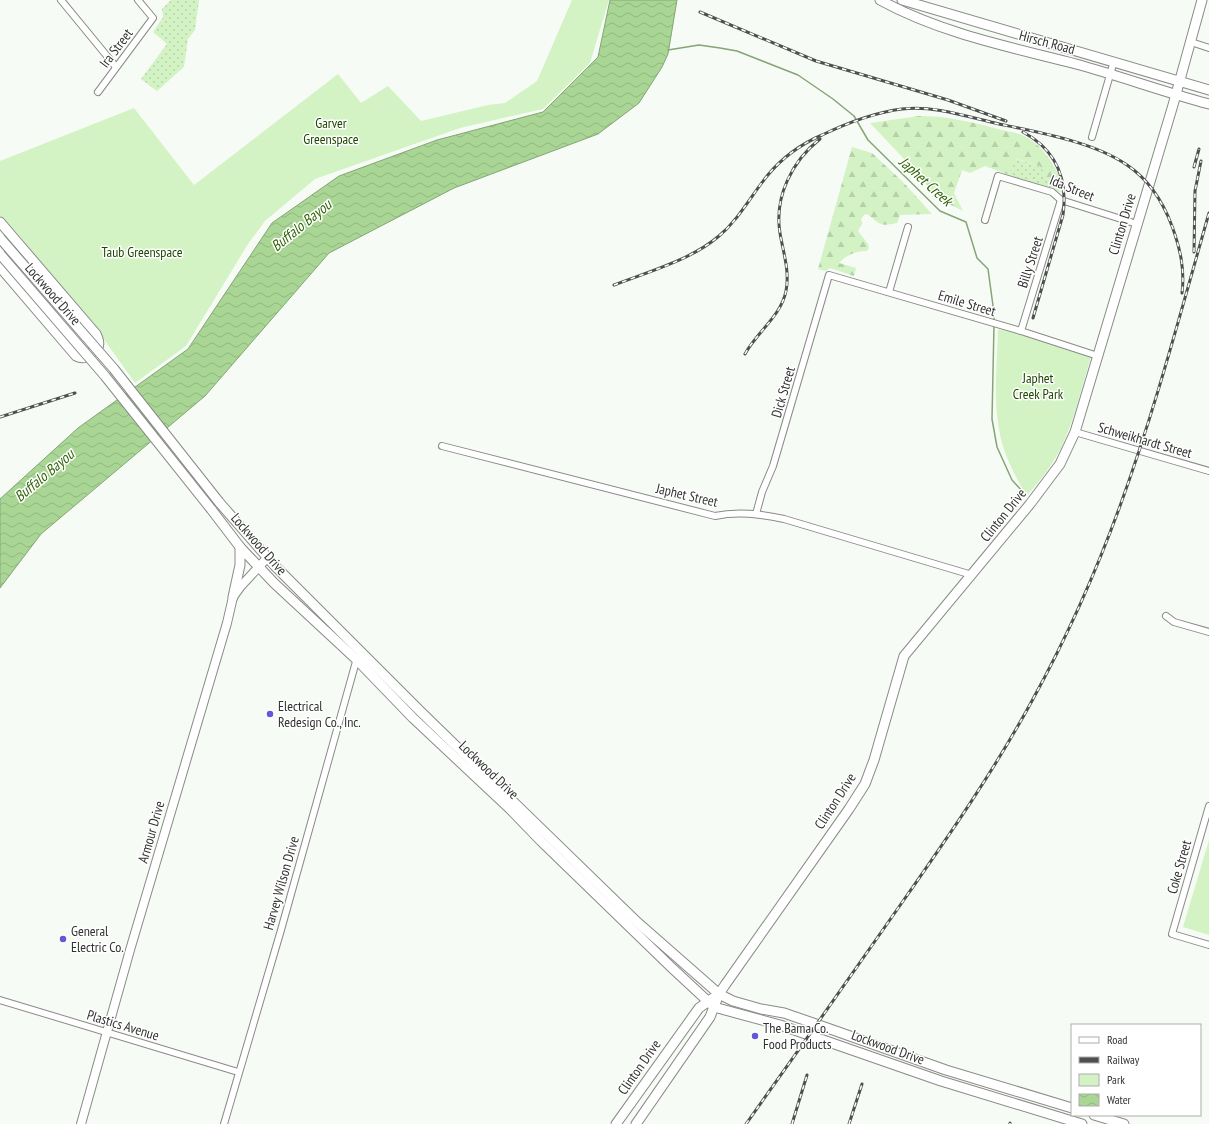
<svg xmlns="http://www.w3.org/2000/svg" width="1209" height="1124" font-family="'PT Sans Narrow',sans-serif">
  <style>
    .grass { fill: url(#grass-dots) }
    .forest { fill: url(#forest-firs) }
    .park { fill: #d3f3c5 }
    .water { fill: url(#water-waves); stroke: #85a576 }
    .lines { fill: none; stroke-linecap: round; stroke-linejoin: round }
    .stream { stroke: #85a576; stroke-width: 1.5 }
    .minor-casing { stroke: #888b86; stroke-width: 8 }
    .tertiary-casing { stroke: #888b86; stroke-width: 10 }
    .secondary-casing { stroke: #888b86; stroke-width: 11 }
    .minor { stroke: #fff; stroke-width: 6 }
    .tertiary { stroke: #fff; stroke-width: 8 }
    .secondary { stroke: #fff; stroke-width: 9 }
    .rail-casing { stroke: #4e504e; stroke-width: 3 }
    .rail { stroke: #fff; stroke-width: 1.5; stroke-dasharray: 4.5; stroke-linecap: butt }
    .secondary-bridge-casing { stroke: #888b86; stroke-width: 11; stroke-linecap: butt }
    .secondary-bridge { stroke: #fff; stroke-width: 9 }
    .poi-dot { fill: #6459d2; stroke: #fff; stroke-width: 1.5 }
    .labels { text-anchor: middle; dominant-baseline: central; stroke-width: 3; stroke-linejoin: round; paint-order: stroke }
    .street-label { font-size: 14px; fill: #313331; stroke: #fff }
    .park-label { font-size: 14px; fill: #1e4600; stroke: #fff }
    .poi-label { font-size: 14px; fill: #313331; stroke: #fff; text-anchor: start }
    .water-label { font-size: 15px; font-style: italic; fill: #316607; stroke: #fff }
  </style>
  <defs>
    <pattern id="grass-dots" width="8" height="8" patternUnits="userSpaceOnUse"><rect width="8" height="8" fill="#d3f3c5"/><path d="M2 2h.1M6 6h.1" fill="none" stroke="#b6d1aa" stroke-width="1.8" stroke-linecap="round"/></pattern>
    <pattern id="forest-firs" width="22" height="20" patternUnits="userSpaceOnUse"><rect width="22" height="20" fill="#d3f3c5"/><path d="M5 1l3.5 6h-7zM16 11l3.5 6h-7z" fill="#b6d1aa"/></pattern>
    <pattern id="water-waves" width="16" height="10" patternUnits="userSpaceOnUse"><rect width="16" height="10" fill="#a9d694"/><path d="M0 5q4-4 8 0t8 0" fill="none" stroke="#92b880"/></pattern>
  </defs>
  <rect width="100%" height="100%" fill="#f7fbf5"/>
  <g class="grass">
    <polygon points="171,0 199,0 195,30 188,39 184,67 157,91 141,79 167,44 153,32 163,17 162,9"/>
    <polygon points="1013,158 1040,166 1055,180 1059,176 1063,193 1009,175"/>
  </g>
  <g class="forest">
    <path d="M919 116C947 116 972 122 998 129 1006 131 1015 132 1022 135 1040 143 1051 159 1059 176L1055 180 1048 179 1040 166 1014 158 1009 175 985 166 970 173 962 170 954 193 963 211 949 204 940 203 920 176 870 123Z"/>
    <path d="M852 147 872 153 903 182 932 214 900 215 897 223C878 227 881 224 867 214L864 215 861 219 862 223 858 231 868 244 869 248 867 251C856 251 846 255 839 263L856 268 854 276 830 268 826 271 818 269Z"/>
  </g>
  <g class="park">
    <polygon points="572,0 609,0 590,63 543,109 460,128 315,179 265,221 248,244 186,346 135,383 103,338 18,234 0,215 0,161 134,108 194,185 338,74 361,103 388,86 421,121 488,105 505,103 537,81"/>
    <path d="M998 329 1026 336 1091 357C1082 386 1074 421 1061 448 1052 466 1039 481 1027 496 1017 480 1007 461 1002 443 992 406 997 366 998 329Z"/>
    <polygon points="1209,840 1209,935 1183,927"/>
  </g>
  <polygon class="water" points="610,0 677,0 668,54 662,67 639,103 598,134 454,188 329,253 205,396 41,534 0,588 0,499 78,428 188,349 272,223 339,176 437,140 543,112 598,57"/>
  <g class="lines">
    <g class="stream">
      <polyline points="668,50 699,45 720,48 737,51 798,75 833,99 854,116 868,140 940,211 966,222 977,258 988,269 994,313 994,322"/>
      <polyline points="994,325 992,419 997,447 1012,480 1023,492"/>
    </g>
    <defs>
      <g id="minor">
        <polyline points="61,0 116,67"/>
        <polyline points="1191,42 1209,48"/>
        <polyline points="98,92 153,18 138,0"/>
        <polyline points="1092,137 1114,61"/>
        <polyline points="985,220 998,176 1052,192 1061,200 1137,224"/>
        <polyline points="889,292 908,227"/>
        <polyline points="1021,331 1061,200"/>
        <polyline points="1075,432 1209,471"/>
        <path d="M442 446 715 516C738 511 760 514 784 519L972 575"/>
        <polyline points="756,514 762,492 773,466 829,275 1021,331 1098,356"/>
        <polyline points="1166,616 1174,622 1209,632"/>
        <polyline points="1209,806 1172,934 1209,945"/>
        <polyline points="0,1000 238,1072"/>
        <polyline points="224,1124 281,930 357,658"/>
      </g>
      <polyline id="tertiary" points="81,1124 130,950 227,623 233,597 241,586 267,558"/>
      <g id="secondary">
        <path d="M880 0C940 33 1010 47 1076 64 1120 76 1164 92 1209 104"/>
        <polyline points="902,0 1209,90"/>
        <path d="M0 222 96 334C98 338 100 343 98 347 98 348 95 350 93 351 87 357 84 360 76 356L0 267"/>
        <polyline points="219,502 274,565 420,711 637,922 719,994 733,1001 761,1009 784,1013 816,1024 946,1070 1072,1108"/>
        <polyline points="211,509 240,547 274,583 357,660 413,718 510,809 541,841 671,967 714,1007 780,1025 941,1081 1082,1124"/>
        <polyline points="233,597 240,565 240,547"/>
        <polyline points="1094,1115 1124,1124"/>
        <polyline points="616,1124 699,1008 713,998"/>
        <polyline points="636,1124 710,1017 719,994 725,985 849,809 865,784 874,760 904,656 1030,504 1060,464 1075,432 1173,105 1202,0"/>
      </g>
    </defs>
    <use href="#minor" class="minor-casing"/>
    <use href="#tertiary" class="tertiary-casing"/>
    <use href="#secondary" class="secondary-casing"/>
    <use href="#minor" class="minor"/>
    <use href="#tertiary" class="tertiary"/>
    <use href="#secondary" class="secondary"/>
    <defs>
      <g id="rail">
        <polyline points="700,12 816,61 948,100 1006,121"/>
        <path d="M1023 132C1056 150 1068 179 1063 215L1033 318"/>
        <polyline points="1194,167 1199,149"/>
        <polyline points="1194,252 1195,191 1201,161"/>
        <path d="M614 285C648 272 691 260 719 236 739 219 751 196 767 176 781 159 801 144 822 135 845 124 877 112 902 109 934 105 968 117 999 124 1038 132 1094 142 1127 165 1148 179 1163 202 1172 226 1180 248 1185 269 1182 293"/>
        <path d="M745 354C757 332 781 316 786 291 790 271 783 252 780 233 774 197 792 161 820 139"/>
        <polyline points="0,417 75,393"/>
        <path d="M746 1124C798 1051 850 977 901 904 948 837 994 771 1033 699 1067 637 1096 572 1120 506 1155 410 1181 311 1209 213"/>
        <polyline points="792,1124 807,1075"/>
        <polyline points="849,1124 862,1084"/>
        <polyline points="1010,1124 1010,1123"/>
      </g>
    </defs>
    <use href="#rail" class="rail-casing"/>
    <use href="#rail" class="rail"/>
    <defs>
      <g id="secondary-bridge">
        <polyline points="0,238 114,369 219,502"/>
        <polyline points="0,254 105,376 211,509"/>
      </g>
    </defs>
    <use href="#secondary-bridge" class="secondary-bridge-casing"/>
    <use href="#secondary-bridge" class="secondary-bridge"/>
  </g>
  <g class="poi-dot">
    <circle cx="270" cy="714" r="4"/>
    <circle cx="63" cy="939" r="4"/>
    <circle cx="755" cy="1036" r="4"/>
  </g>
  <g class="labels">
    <g class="street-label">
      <text transform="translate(1047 42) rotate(15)">Hirsch Road</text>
      <text transform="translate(116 48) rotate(-53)">Ira Street</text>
      <text transform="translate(1072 188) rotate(22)">Ida Street</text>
      <text transform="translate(1122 224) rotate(-73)">Clinton Drive</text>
      <text transform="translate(1030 262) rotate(-72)">Billy Street</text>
      <text transform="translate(53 294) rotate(49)">Lockwood Drive</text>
      <text transform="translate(967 303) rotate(17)">Emile Street</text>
      <text transform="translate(783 392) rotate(-74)">Dick Street</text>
      <text transform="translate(1145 440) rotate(16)">Schweikhardt Street</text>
      <text transform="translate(687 495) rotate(13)">Japhet Street</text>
      <text transform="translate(1003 515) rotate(-51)">Clinton Drive</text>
      <text transform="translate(259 544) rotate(49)">Lockwood Drive</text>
      <text transform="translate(489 770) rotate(44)">Lockwood Drive</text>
      <text transform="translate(835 801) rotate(-57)">Clinton Drive</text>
      <text transform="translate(151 832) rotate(-74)">Armour Drive</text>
      <text transform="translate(1179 867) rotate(-74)">Coke Street</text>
      <text transform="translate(281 883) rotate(-74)">Harvey Wilson Drive</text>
      <text transform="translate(123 1025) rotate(17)">Plastics Avenue</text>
      <text transform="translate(888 1047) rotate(20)">Lockwood Drive</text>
      <text transform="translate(639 1067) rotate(-55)">Clinton Drive</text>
    </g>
    <g class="park-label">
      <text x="331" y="123">Garver<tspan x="331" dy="16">Greenspace</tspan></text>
      <text x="142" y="252">Taub Greenspace</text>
      <text x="1038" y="378">Japhet<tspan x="1038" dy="16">Creek Park</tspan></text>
    </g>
    <g class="poi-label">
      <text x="278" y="706">Electrical<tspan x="278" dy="16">Redesign Co., Inc.</tspan></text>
      <text x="71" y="931">General<tspan x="71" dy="16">Electric Co.</tspan></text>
      <text x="763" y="1028">The Bama Co.<tspan x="763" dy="16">Food Products</tspan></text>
    </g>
    <g class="water-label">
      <text transform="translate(926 181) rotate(42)">Japhet Creek</text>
      <text transform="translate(301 225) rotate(-39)">Buffalo Bayou</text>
      <text transform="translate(44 475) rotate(-40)">Buffalo Bayou</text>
    </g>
  </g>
  <rect x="1071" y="1024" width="130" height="92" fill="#ffffff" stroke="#adadad"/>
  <rect x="1079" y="1037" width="20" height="6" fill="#ffffff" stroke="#adadad"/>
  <text x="1107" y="1044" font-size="12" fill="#313331">Road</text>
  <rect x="1079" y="1057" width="20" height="6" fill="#4e504e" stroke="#adadad"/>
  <text x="1107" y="1064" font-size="12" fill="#313331">Railway</text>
  <rect x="1079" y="1074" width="20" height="12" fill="#d3f3c5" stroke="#adadad"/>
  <text x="1107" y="1084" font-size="12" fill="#313331">Park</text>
  <rect x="1079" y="1094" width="20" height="12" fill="url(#water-waves)" stroke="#adadad"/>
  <text x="1107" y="1104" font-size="12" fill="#313331">Water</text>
</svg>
